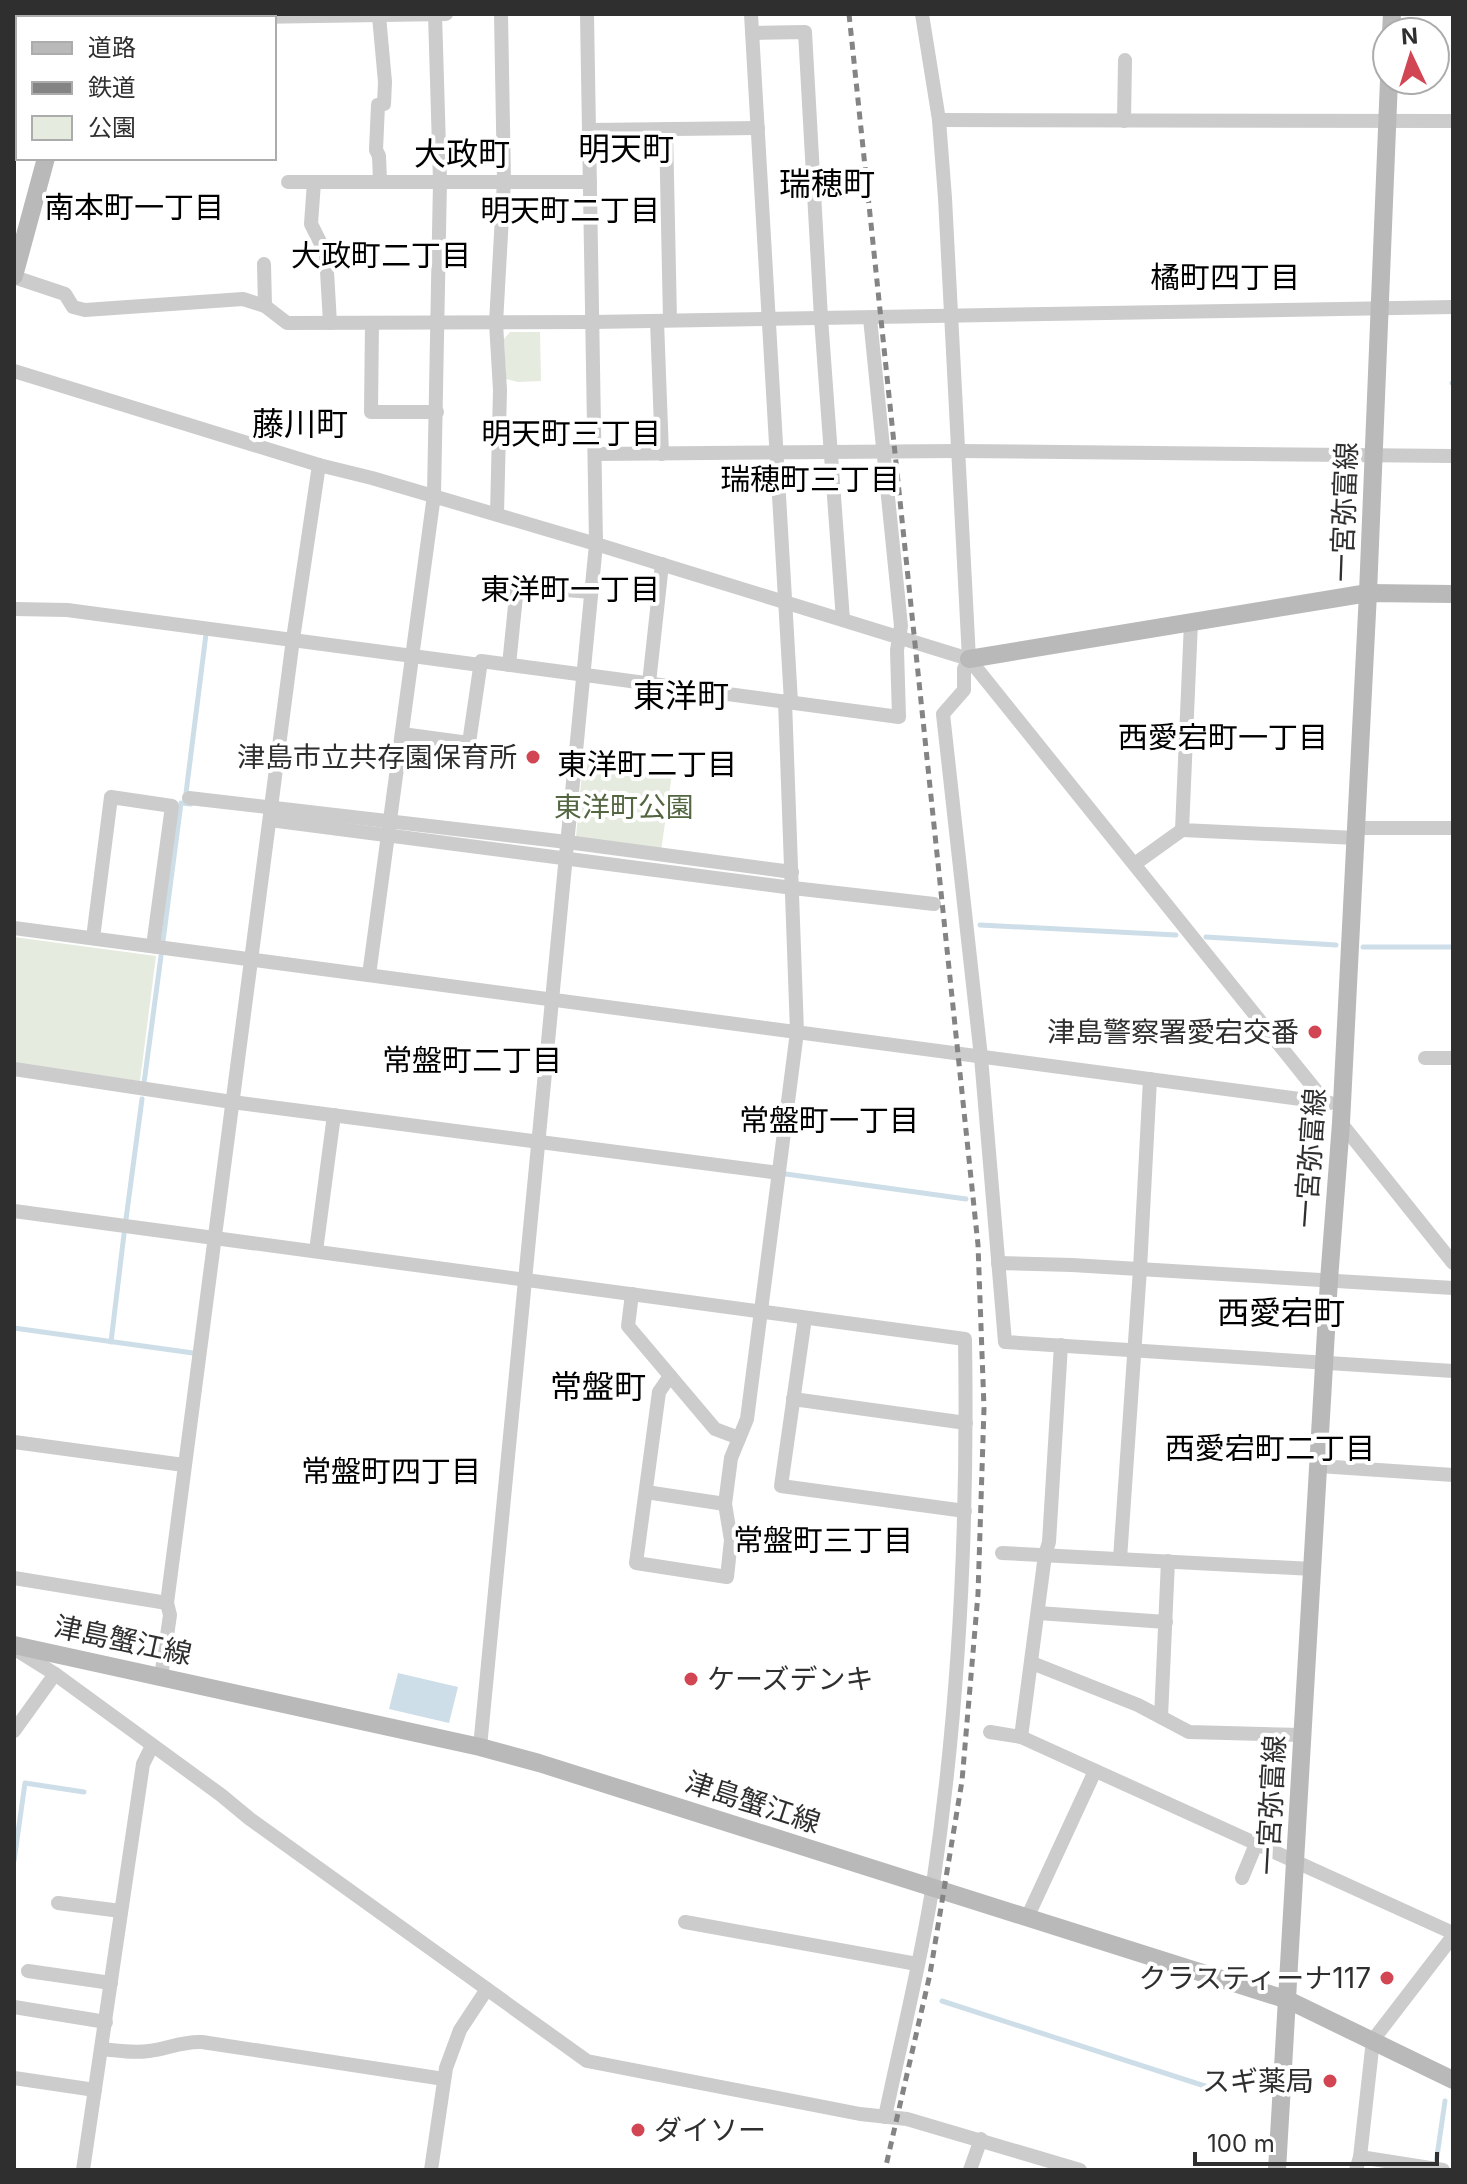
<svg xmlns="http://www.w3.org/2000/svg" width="1467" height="2184" font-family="Inter,'Noto Sans JP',sans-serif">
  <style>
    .green { fill: #e5ebde }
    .water { fill: #cddee8 }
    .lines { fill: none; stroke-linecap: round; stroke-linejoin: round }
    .stream { stroke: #cddee8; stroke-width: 5 }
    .street { stroke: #ccc; stroke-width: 14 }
    .secondary { stroke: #b9b9b9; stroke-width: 18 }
    .rail { stroke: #848484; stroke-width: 5; stroke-dasharray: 8 6; stroke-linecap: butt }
    .poi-dot { fill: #d24553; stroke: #fff; stroke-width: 3 }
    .labels { text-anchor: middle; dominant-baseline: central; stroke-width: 8; stroke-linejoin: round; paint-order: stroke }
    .street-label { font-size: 28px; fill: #2f2f2f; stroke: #fff }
    .poi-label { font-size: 28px; fill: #2f2f2f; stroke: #fff; text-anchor: end }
    .park-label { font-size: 28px; fill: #536641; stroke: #fff }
    .neighbourhood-label { font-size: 30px; fill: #000; stroke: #fff }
    .quarter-label { font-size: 32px; fill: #000; stroke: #fff }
  </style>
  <rect width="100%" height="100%" fill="#fff"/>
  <g class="green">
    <polygon points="510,332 540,332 541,381 518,382 506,379 504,339"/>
    <polygon points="583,762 672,774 661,851 576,837"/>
    <polygon points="14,937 156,956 140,1081 14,1063"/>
  </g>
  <polygon class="water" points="398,1673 458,1687 449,1723 389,1709"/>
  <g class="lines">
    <g class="stream">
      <polyline points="1452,383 1453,383"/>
      <polyline points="186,793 206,634"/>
      <polyline points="980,925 1176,935"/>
      <polyline points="1206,937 1336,945"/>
      <polyline points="163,941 181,803 191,804"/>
      <polyline points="1363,947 1453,947"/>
      <polyline points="144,1083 161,956"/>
      <polyline points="786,1174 966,1199"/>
      <polyline points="126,1219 142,1099"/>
      <polyline points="14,1328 193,1353"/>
      <polyline points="111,1342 124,1234"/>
      <polyline points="14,1861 25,1783 84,1792"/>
      <polyline points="942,2001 1211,2088"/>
      <polyline points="1436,2163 1445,2101"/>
    </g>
    <g class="street">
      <polyline points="751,14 791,702"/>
      <polyline points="922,14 939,120 945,198 969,659 964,669 964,690 943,714 981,1057 1005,1342 1453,1371"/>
      <polyline points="379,16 385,82 384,104 378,105 376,150 379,156 380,181"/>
      <polyline points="185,18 446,14"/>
      <polyline points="752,33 805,32 821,318 843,620"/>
      <polyline points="14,39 18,39"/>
      <polyline points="939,120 1453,121"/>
      <polyline points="1124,121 1125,60"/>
      <polyline points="666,129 670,320"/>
      <polyline points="590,130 758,128"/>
      <polyline points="288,182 590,182"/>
      <polyline points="314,182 311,224 326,254 330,323"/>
      <polyline points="264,264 265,306"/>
      <polyline points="14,277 65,294 73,307 85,310 243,299 265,306 287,323 593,322 1453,307"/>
      <polyline points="657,321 662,454"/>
      <polyline points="372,323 371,412 437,412"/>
      <polyline points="14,371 319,465 372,478 596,544 969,659 1326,1103"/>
      <polyline points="595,454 958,451 1453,456"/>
      <polyline points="497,514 500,390 496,323 504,181 501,14"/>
      <polyline points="14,609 67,610 480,665"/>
      <polyline points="1191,622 1182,830 1356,838"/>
      <polyline points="509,665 517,586 591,592"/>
      <polyline points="649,683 662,564"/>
      <polyline points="402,734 469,743 481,661 899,717 897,650 901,626 870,318"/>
      <polyline points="189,798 567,842 792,872"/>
      <polyline points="270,820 793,888 934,904"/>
      <polyline points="1356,828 1453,828"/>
      <polyline points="1136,863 1182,830"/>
      <polyline points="14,928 1330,1103"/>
      <polyline points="93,938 111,797 172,806 153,946"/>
      <polyline points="369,975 434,495 440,181 435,14"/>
      <polyline points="1425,1058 1453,1058"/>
      <polyline points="14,1069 232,1102 779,1173"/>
      <polyline points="1341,1123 1453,1263"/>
      <path d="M14 1211 965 1339C968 1522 960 1703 933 1884 921 1962 901 2040 885 2117"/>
      <polyline points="316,1251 334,1115"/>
      <polyline points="998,1263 1072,1265 1453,1288"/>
      <polyline points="632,1294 628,1326 715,1429 739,1438"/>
      <polyline points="805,1318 781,1486 965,1511"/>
      <polyline points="670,1376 659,1392 636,1563 727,1577 731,1540 725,1504 731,1458 747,1419 797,1032 785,701"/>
      <polyline points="793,1399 966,1423"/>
      <polyline points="14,1442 184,1465"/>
      <polyline points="1319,1466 1453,1475"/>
      <polyline points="646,1492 725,1504"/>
      <polyline points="1002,1553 1313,1569"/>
      <polyline points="1120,1559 1140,1269 1150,1079"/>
      <polyline points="14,1578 167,1603"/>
      <polyline points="1038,1613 1166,1622"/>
      <polyline points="15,1649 55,1674 221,1795 250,1819 587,2061 860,2114 907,2119 1080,2170"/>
      <polyline points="1032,1663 1138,1705 1189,1732 1303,1735"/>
      <polyline points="161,1677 170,1615 167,1603 293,639 319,465"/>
      <polyline points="1161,1717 1168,1561"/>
      <polyline points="14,1731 55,1674"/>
      <polyline points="990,1732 1021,1737 1453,1933"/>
      <polyline points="1021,1737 1045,1555 1049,1542 1061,1345"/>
      <polyline points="480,1747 596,544 587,14"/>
      <polyline points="1242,1878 1256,1844"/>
      <polyline points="58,1903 121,1911"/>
      <polyline points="1027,1918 1095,1771"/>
      <polyline points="685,1922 917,1964"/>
      <polyline points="28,1971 111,1983"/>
      <polyline points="14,2007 106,2022"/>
      <path d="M102 2049C118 2051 133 2053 149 2051 167 2049 182 2041 202 2042L444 2079"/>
      <polyline points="14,2078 95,2090"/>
      <polyline points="1360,2157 1443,2170"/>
      <polyline points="83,2170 143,1764 152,1746"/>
      <polyline points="431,2170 446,2068 460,2030 487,1989"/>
      <polyline points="970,2170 981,2139"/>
      <polyline points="1356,2170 1360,2157 1373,2040 1453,1936"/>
    </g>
    <g class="secondary">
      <polyline points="84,18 86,14"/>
      <polyline points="1391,32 1392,14"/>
      <polyline points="14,276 46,158"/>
      <polyline points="969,659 1368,593 1453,594"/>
      <polyline points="14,1645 480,1747 539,1763 1288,2000 1453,2080"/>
      <polyline points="1277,2170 1329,1280 1341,1123 1368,593 1389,80"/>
    </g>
    <polyline class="rail" points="849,14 978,1245 984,1408 978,1594 962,1781 930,1974 885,2170"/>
  </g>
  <g class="poi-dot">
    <circle cx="533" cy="757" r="8"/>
    <circle cx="1315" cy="1032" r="8"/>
    <circle cx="691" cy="1679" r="8"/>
    <circle cx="1387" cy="1978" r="8"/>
    <circle cx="1330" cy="2081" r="8"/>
    <circle cx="638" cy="2130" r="8"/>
  </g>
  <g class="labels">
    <g class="street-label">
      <text transform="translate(1344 512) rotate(-88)">一宮弥富線</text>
      <text transform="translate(1310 1158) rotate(-86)">一宮弥富線</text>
      <text transform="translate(123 1640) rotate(12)">津島蟹江線</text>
      <text transform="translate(753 1802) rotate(18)">津島蟹江線</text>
      <text transform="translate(1271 1805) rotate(-87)">一宮弥富線</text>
    </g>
    <g class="poi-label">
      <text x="517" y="757">津島市立共存園保育所</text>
      <text x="1299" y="1032">津島警察署愛宕交番</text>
      <text x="707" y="1679" text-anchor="start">ケーズデンキ</text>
      <text x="1371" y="1978">クラスティーナ117</text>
      <text x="1314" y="2081">スギ薬局</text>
      <text x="654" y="2130" text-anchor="start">ダイソー</text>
    </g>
    <g class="park-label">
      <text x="624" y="807">東洋町公園</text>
    </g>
    <g class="neighbourhood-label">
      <text x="134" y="207">南本町一丁目</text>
      <text x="570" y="210">明天町二丁目</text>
      <text x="381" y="255">大政町二丁目</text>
      <text x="1225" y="277">橘町四丁目</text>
      <text x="571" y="433">明天町三丁目</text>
      <text x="810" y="479">瑞穂町三丁目</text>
      <text x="570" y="589">東洋町一丁目</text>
      <text x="1223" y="737">西愛宕町一丁目</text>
      <text x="647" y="764">東洋町二丁目</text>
      <text x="472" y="1060">常盤町二丁目</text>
      <text x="829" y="1120">常盤町一丁目</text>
      <text x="1270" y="1448">西愛宕町二丁目</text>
      <text x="391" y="1471">常盤町四丁目</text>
      <text x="823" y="1540">常盤町三丁目</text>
    </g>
    <g class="quarter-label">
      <text x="626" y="148">明天町</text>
      <text x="462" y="153">大政町</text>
      <text x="827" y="183">瑞穂町</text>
      <text x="300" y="423">藤川町</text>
      <text x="681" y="695">東洋町</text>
      <text x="1281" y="1312">西愛宕町</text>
      <text x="598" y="1386">常盤町</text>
    </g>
  </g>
  <rect width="1467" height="2184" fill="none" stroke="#2f2f2f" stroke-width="32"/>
  <rect x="16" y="16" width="260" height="144" fill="#ffffff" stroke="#acacac" stroke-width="2"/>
  <rect x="32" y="42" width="40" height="12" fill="#b9b9b9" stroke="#acacac" stroke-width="2"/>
  <text x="88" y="56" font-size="24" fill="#2f2f2f">道路</text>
  <rect x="32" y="82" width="40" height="12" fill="#848484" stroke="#acacac" stroke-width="2"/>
  <text x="88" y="96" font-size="24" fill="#2f2f2f">鉄道</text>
  <rect x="32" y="116" width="40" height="24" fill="#e5ebde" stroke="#acacac" stroke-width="2"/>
  <text x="88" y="136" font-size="24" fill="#2f2f2f">公園</text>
  <g transform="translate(1411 56) rotate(356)"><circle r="38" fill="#ffffff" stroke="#acacac" stroke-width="2"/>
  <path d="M0-6L14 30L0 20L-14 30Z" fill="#d24553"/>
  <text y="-12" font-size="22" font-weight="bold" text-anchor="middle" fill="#2f2f2f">N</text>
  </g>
  <path d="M1195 2152v12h242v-12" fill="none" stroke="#2f2f2f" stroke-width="4"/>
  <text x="1207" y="2152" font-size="24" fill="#2f2f2f" stroke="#ffffff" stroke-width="6" paint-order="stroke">100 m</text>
</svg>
